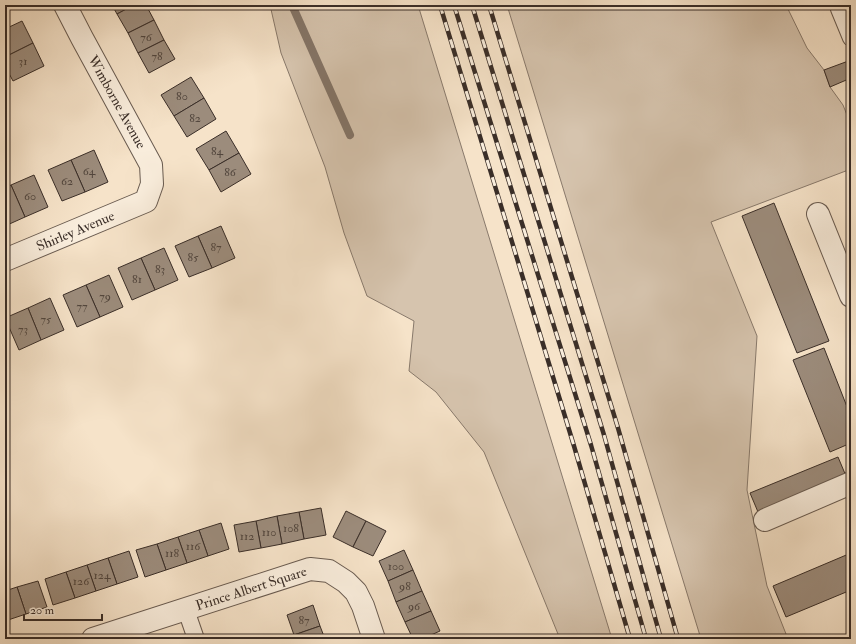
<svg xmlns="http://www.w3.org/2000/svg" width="856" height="644" font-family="'IM FELL Double Pica',serif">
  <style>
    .green { fill: #d6c4ae; stroke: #88796b }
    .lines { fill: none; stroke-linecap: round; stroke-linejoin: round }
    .stream { stroke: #847568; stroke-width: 8 }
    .building { fill: #9c8c7c; stroke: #3a2e28 }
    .lane-casing { stroke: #695b50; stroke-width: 18 }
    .street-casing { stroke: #695b50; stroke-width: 24 }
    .lane { stroke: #f9eddc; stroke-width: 16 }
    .street { stroke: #f9eddc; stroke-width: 22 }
    .rail-casing { stroke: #3a2e28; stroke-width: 4.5 }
    .rail { stroke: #f9eddc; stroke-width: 3; stroke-dasharray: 9; stroke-linecap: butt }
    .labels { text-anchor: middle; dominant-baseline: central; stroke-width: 3.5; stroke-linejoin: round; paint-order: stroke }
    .number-label { font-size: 12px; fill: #52463d }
    .street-label { font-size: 14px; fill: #3a2e28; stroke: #f9eddc }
  </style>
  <rect width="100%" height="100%" fill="#f6e3c9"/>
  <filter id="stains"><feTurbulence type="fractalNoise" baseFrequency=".005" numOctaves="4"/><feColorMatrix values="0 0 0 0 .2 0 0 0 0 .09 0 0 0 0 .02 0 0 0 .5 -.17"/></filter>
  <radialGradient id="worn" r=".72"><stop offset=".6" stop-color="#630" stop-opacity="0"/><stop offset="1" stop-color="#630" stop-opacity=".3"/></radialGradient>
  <g class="green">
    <polygon points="270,5 418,5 612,639 560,639 484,452 436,392 409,371 414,321 367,296 344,233 325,167 281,53"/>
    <polygon points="507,5 786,5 807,48 824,70 830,87 843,105 851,125 851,169 711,222 757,336 747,490 767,586 788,639 701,639"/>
  </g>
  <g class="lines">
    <polyline class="stream" points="292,5 350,135"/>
  </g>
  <g class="building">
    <polygon points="112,5 134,5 117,14"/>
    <polygon points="134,5 146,5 154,20 128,33 117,14"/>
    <polygon points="154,20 164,40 138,53 128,33"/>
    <polygon points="22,21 33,43 5,57 5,29"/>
    <polygon points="164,40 175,59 149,73 138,53"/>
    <polygon points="33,43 44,66 13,81 5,66 5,57"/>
    <polygon points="851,60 851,78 830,87 824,70"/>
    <polygon points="191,77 204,98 174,116 161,95"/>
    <polygon points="204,98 216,119 187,137 174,116"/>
    <polygon points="226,131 239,153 209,170 196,149"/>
    <polygon points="94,150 108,182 85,192 71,160"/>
    <polygon points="239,153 251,174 221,192 209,170"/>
    <polygon points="71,160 85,192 62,201 48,170"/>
    <polygon points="34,175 48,207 25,217 11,185"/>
    <polygon points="11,185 25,217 5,226 5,188"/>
    <polygon points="774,203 829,341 797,353 742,216"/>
    <polygon points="221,226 235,258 212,268 198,236"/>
    <polygon points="198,236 212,268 189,277 175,246"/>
    <polygon points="164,248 178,280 155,290 141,258"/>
    <polygon points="141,258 155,290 132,300 118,268"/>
    <polygon points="109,275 123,307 100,317 86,285"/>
    <polygon points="86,285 100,317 77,327 63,295"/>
    <polygon points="50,298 64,330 41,340 28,308"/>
    <polygon points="28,308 41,340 19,350 5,318"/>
    <polygon points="824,348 851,417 851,443 830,452 793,360"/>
    <polygon points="838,457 846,476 758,512 750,493"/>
    <polygon points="321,508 326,535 304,539 299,512"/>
    <polygon points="346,511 366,521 353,547 333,537"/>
    <polygon points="299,512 304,539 282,544 277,516"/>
    <polygon points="277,516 282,544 261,548 256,521"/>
    <polygon points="256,521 261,548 239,552 234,525"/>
    <polygon points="366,521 386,531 373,556 353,547"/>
    <polygon points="221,523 229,549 208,556 199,530"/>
    <polygon points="199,530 208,556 187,563 178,537"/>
    <polygon points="178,537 187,563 166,570 157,544"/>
    <polygon points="157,544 166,570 145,577 136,550"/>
    <polygon points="404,550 413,570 388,581 379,561"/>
    <polygon points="129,551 138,577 117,584 108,558"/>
    <polygon points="851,553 851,590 786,617 773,586"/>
    <polygon points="108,558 117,584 96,591 87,565"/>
    <polygon points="87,565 96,591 75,598 66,572"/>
    <polygon points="413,570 422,591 396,602 388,581"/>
    <polygon points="66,572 75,598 53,605 45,579"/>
    <polygon points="38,581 47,607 26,614 17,587"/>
    <polygon points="17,587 26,614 5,621 5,591"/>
    <polygon points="422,591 431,611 405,622 396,602"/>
    <polygon points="313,605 320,626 294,635 287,615"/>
    <polygon points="431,611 440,631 422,639 413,639 405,622"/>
    <polygon points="320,626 325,639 296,639 294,635"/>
  </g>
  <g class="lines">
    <defs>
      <g id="lane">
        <polyline points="841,5 839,9 851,38"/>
        <polyline points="186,610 196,639"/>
      </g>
      <g id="street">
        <polyline points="818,214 851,296"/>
        <path id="s1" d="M5 260 146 201 152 184 151 165 82 38 65 5"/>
        <polyline points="765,520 851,483"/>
        <path id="s2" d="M93 639 310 569 329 571 346 582 356 592 363 606 374 639"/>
      </g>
    </defs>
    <use href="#lane" class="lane-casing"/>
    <use href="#street" class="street-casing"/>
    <use href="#lane" class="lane"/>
    <use href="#street" class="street"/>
    <defs>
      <g id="rail">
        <polyline points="440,5 574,446 630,639"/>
        <polyline points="454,5 591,445 646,639"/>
        <polyline points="472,5 604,435 661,639"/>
        <polyline points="489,5 618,428 678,639"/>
      </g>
    </defs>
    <use href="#rail" class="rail-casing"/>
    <use href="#rail" class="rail"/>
  </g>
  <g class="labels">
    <g class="number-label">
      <text x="146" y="37">76</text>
      <text x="157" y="56">78</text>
      <text x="23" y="61">31</text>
      <text x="182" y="96">80</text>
      <text x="195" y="118">82</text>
      <text x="217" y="151">84</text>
      <text x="89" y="171">64</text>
      <text x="230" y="172">86</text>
      <text x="67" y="181">62</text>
      <text x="30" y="196">60</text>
      <text x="216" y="247">87</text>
      <text x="193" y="257">85</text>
      <text x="160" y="269">83</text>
      <text x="137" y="279">81</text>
      <text x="105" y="296">79</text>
      <text x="82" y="306">77</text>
      <text x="46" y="319">75</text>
      <text x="23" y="329">73</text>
      <text x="291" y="528">108</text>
      <text x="269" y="532">110</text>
      <text x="247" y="536">112</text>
      <text x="193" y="546">116</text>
      <text x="172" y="553">118</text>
      <text x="396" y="566">100</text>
      <text x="102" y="575">124</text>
      <text x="81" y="581">126</text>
      <text x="405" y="586">98</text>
      <text x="414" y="606">96</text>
      <text x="304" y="620">87</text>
    </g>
    <g class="street-label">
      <text transform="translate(117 102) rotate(61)">Wimborne Avenue</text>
      <text stroke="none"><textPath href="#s1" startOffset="76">Shirley Avenue</textPath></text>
      <text stroke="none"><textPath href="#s2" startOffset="166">Prince Albert Square</textPath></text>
    </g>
  </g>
  <rect width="856" height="644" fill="none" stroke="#f6e3c9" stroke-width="20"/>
  <rect x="6" y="6" width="844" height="632" fill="none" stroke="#3a2e28" stroke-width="2"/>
  <rect x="10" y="10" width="836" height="624" fill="none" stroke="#3a2e28"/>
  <path d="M24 614v6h78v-6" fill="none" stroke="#3a2e28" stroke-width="2"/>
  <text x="30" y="614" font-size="12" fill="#3a2e28" stroke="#f9eddc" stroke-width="3" paint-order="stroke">20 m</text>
  <rect width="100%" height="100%" filter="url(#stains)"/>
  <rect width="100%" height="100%" fill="url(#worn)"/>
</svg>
